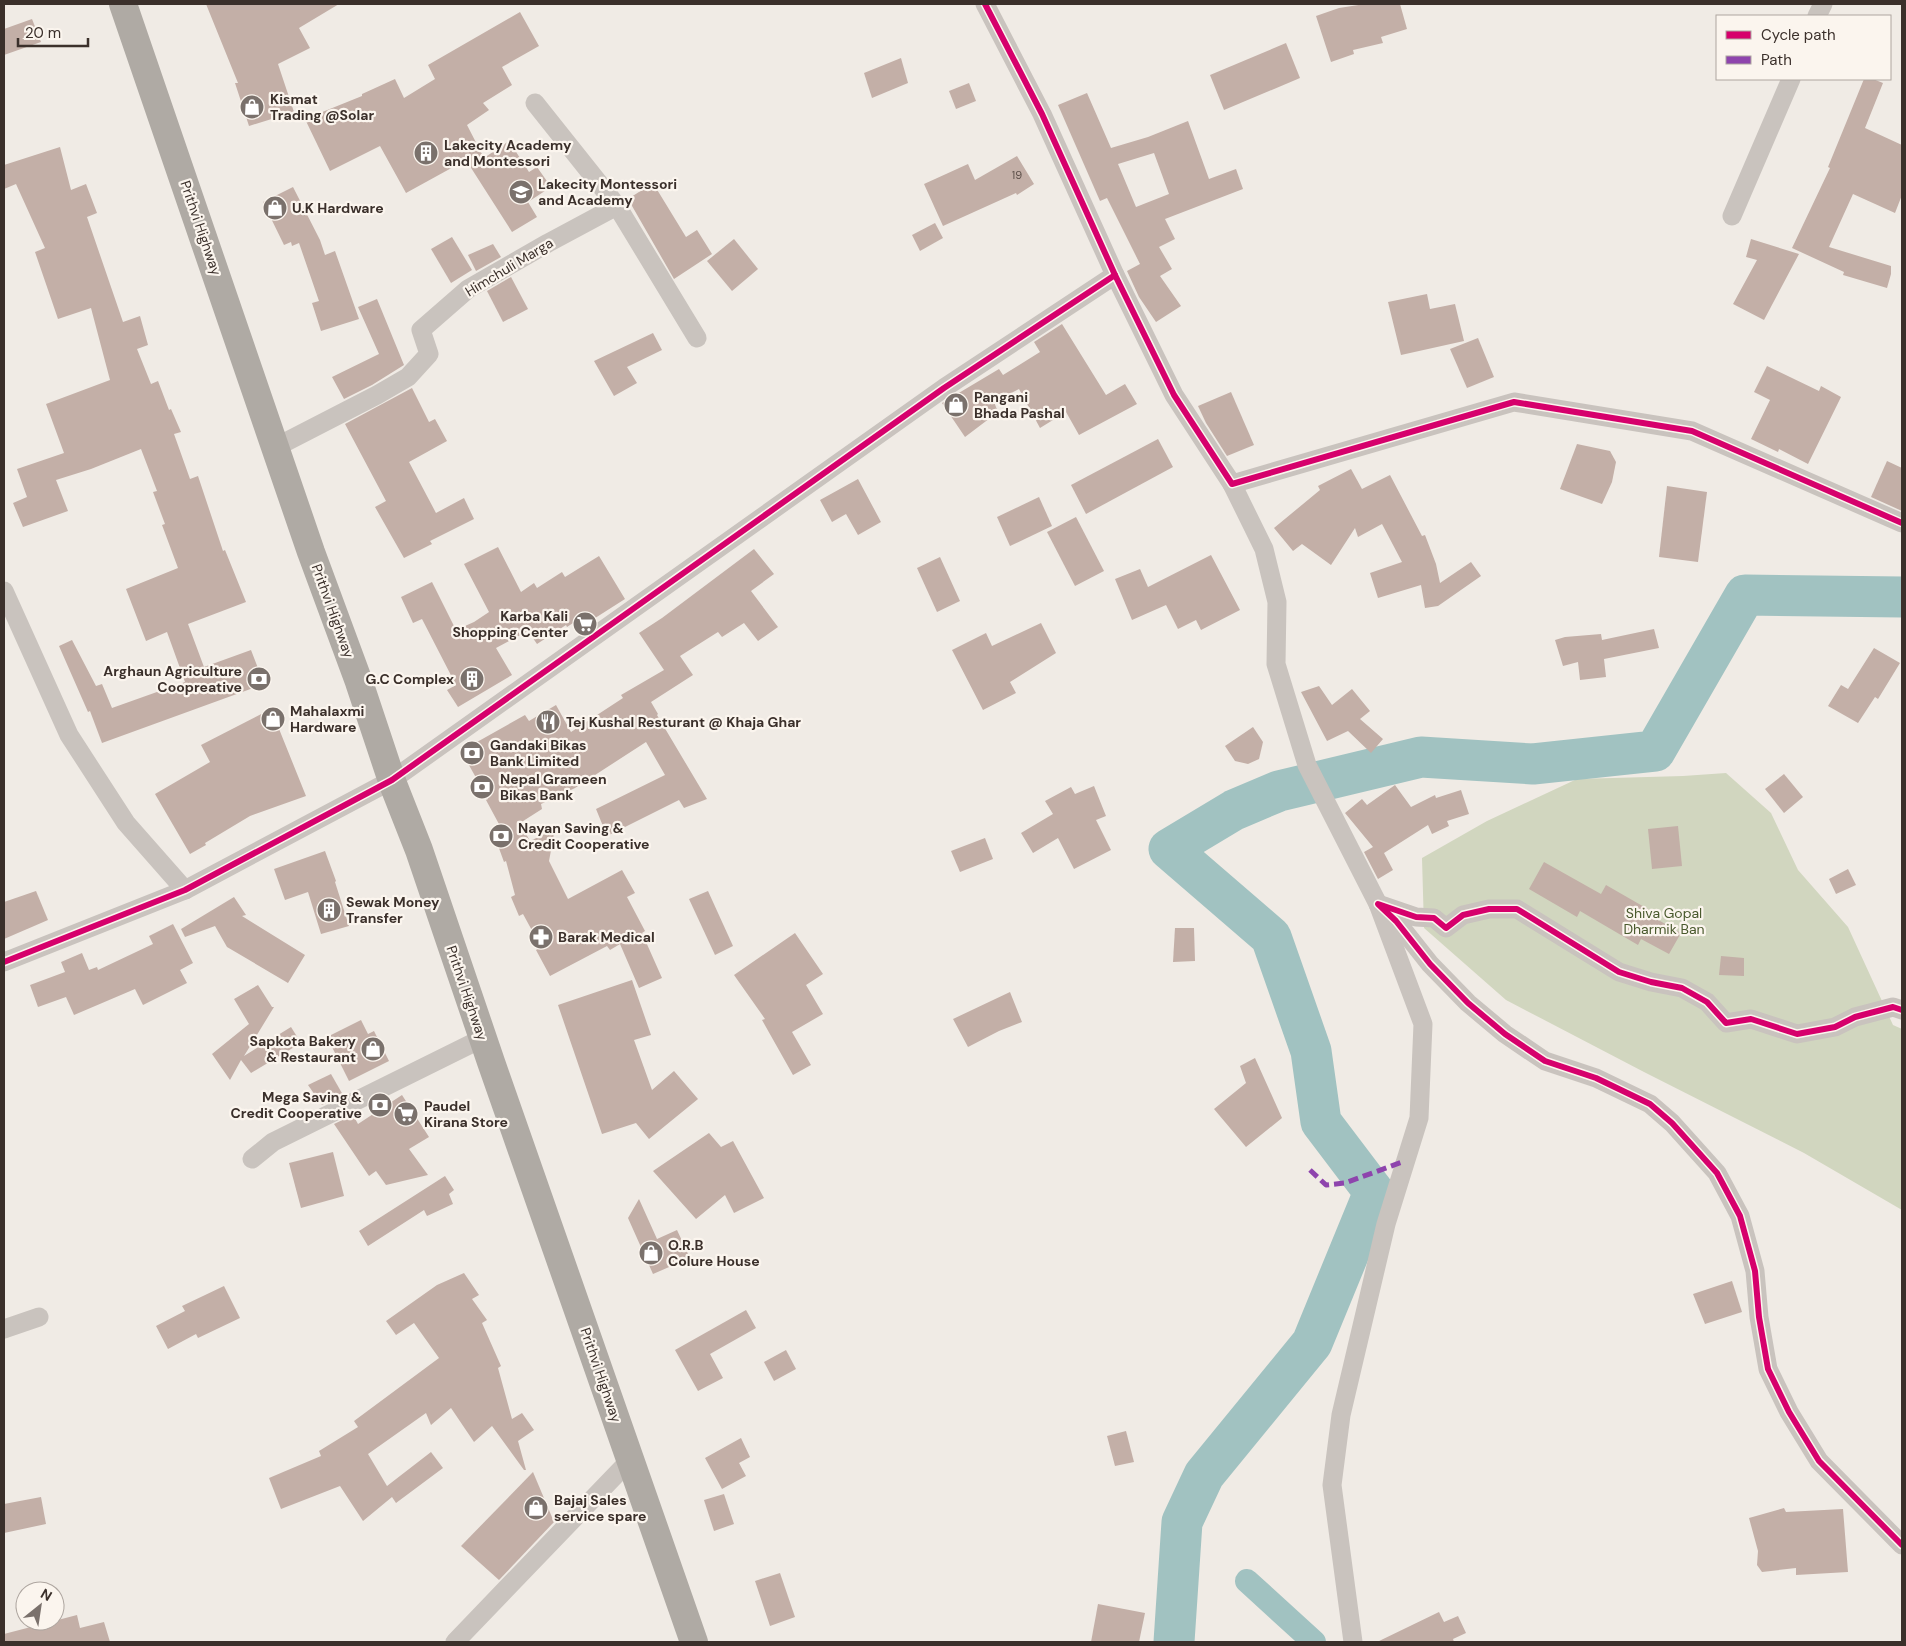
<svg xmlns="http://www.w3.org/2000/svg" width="1906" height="1646" font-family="'DM Sans',sans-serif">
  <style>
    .green { fill: #d1d6bf }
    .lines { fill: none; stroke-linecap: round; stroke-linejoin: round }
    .canal { stroke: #a1c2c1; stroke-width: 24 }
    .river { stroke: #a1c2c1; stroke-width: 41 }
    .building { fill: #c3afa7; fill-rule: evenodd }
    .street { stroke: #c9c3be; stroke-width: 19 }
    .highway { stroke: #afaaa4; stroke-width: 28 }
    .quiet { stroke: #8e44ad; stroke-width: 5; stroke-dasharray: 10 5; stroke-linecap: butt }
    .cycleway-casing { stroke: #fbf5ee; stroke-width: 9 }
    .cycleway { stroke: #d6006c; stroke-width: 6 }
    .labels { text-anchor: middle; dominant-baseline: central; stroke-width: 4.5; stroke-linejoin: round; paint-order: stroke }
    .number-label { font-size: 11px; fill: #5d504a }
    .poi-label { font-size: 14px; font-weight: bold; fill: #3b302b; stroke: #fbf5ee; text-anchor: start }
    .street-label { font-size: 14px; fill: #3b302b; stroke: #fbf5ee }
    .park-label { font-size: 14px; fill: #4a5a2e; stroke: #fbf5ee }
  </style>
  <rect width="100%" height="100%" fill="#f0ebe5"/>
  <polygon class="green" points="1726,773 1771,813 1798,870 1848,927 1893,1025 1902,1029 1902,1210 1804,1153 1644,1072 1506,1000 1424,928 1422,858 1487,821 1577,779 1683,776"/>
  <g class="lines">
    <polyline class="canal" points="1247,1581 1314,1642"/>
    <polyline class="river" points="1174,1642 1182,1522 1204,1475 1312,1343 1374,1192 1321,1122 1311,1051 1271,937 1169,849 1234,810 1279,791 1421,757 1533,764 1655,751 1745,595 1902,597"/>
  </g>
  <g class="building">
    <polygon points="206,4 339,4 299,28 310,48 278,64 294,112 249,126 235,83 238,83"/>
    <polygon points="1365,4 1400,4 1407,29 1381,37 1383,43 1353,50 1354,54 1331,62 1316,16 1339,8"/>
    <polygon points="520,12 539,46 502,67 512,85 483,103 489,110 467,125 484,158 509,141 529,172 537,167 551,187 528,202 537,217 512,232 466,160 406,193 380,146 330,171 305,119 362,96 362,94 395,79 404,98 435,79 428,65"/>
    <polygon points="32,19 41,42 4,55 4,29"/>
    <polygon points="1286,43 1300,78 1224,110 1210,75"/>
    <polygon points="901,58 908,83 872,98 864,73"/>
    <polygon points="1864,79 1873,79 1883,83 1865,128 1902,145 1902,195 1895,213 1853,194 1829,247 1891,266 1891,274 1887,288 1843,275 1844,272 1792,248 1830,168 1828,167"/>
    <polygon points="969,83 976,101 956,109 949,91"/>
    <path d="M1087 93 1111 148 1148 137 1188 121 1209 179 1236 169 1243 189 1165 219 1175 239 1159 247 1172 269 1160 276 1181 306 1156 322 1139 297 1127 271 1140 264 1107 198 1100 201 1058 105ZM1154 153 1169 194 1136 207 1118 164Z"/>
    <polygon points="60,147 71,190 86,184 97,213 87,217 123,322 140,316 148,345 137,349 151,384 158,381 169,410 171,409 181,432 174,434 190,479 198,476 223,551 225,550 246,602 188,624 204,667 251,650 264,684 102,743 90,711 88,712 59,646 72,640 96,686 102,684 112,708 185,682 167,632 146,641 126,589 178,568 162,525 165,524 153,492 157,491 141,449 91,469 56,480 68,511 23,527 13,503 27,497 17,469 64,453 46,404 110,380 91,308 58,319 35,252 45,248 16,184 4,189 4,165"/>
    <polygon points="1017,156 1034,184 1017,195 1016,193 943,226 924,184 968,164 975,180"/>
    <polygon points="653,183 686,237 697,230 712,254 674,279 628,199"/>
    <polygon points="293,187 320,240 325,255 335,251 359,319 321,331 312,303 319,301 299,243 292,246 291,242 284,245 263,202"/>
    <polygon points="935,223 943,238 920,251 912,235"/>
    <polygon points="452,237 472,270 451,283 431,249"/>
    <polygon points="734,239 758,269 732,291 707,261"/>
    <polygon points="1751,239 1799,254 1764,320 1733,304 1757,260 1746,257"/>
    <polygon points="493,244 501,257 476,271 468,255"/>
    <polygon points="511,277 528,309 503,322 487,291"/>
    <polygon points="1427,294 1430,309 1455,304 1464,341 1401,355 1388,302"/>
    <polygon points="377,299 404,365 372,385 344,399 332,377 379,354 358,307"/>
    <polygon points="1062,324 1106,395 1125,384 1137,404 1079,435 1066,412 1040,428 1019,389 994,402 998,412 965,437 942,403 999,369 1003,375 1040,352 1034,342"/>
    <polygon points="653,333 662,350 627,367 637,383 614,396 594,361"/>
    <polygon points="1478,338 1494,377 1467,388 1450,349"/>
    <polygon points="1767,366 1819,391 1821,386 1841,397 1808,464 1779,449 1778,452 1751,439 1770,400 1754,392"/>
    <polygon points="412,388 429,422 435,419 447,441 409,462 436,513 464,498 474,519 430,541 432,544 404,558 375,507 386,501 345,424"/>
    <polygon points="1231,392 1254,445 1227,456 1206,423 1198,406"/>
    <polygon points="1158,439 1173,467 1086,514 1071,485"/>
    <polygon points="1577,444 1610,451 1616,462 1612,482 1602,504 1560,489"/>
    <polygon points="1887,461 1902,468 1902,511 1871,497"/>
    <polygon points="1351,469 1362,489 1390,475 1422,536 1425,535 1436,564 1440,583 1471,562 1481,576 1438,606 1425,608 1421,585 1378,598 1370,573 1402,562 1382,524 1358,537 1355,528 1331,565 1302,544 1293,551 1274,528 1320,490 1318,486"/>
    <polygon points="858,479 881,522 858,535 846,514 832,522 820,500"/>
    <polygon points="1667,486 1707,492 1698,562 1659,557"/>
    <polygon points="1039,497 1052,526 1010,546 997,517"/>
    <polygon points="1076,517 1104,571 1075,586 1047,532"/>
    <polygon points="498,547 521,592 534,583 537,588 562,572 565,577 599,556 625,599 581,627 576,621 567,627 566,625 537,644 528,631 496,648 512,675 458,707 447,690 456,685 422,619 413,623 401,597 432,582 456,630 474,622 489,612 464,564"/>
    <polygon points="754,549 774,574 751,591 778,627 758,641 744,623 722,637 718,632 680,656 693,675 651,702 658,714 657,715 707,799 684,808 679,800 607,836 596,809 665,775 646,742 575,788 541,804 542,809 520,823 530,841 555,829 549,861 568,899 622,870 635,893 627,897 645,931 642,933 662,978 639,988 620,944 610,950 607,946 550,976 536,950 541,947 523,914 519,916 511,897 515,895 506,861 504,862 492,829 500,826 486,800 488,799 461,751 525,715 529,721 556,705 571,732 623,698 621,695 664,670 639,633 662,618"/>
    <polygon points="1211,555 1240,610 1201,630 1196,620 1178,629 1166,605 1132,620 1115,579 1140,569 1148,587"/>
    <polygon points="940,557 960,601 937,612 917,568"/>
    <polygon points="1041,623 1056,653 1010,682 1016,693 983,710 952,650 986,633 992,646"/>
    <polygon points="1654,629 1659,648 1604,659 1606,677 1580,680 1578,662 1563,666 1555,640 1565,637 1601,634 1602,640"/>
    <polygon points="1874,648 1900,663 1878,699 1875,697 1858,723 1828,706 1841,685 1848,689"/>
    <polygon points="1319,686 1332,705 1352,689 1370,711 1360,719 1383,739 1371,753 1348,731 1327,741 1301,692"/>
    <polygon points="271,709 306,796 250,816 205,843 206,845 190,854 155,794 210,762 201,745"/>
    <polygon points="1253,727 1263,742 1259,759 1248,764 1235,761 1225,746"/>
    <polygon points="1784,774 1803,797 1784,813 1765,789"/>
    <polygon points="1395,785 1411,807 1435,795 1436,798 1461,790 1469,814 1447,821 1449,826 1432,834 1428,825 1384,853 1393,870 1378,879 1364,852 1373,847 1345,813 1362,799 1367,805"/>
    <polygon points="1094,786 1106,816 1096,820 1111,850 1074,869 1058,838 1033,853 1021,833 1053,814 1045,801 1071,787 1075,794"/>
    <polygon points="1678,826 1682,866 1652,869 1648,829"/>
    <polygon points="985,838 993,859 960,872 951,851"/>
    <polygon points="325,851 336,881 335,882 349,926 321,934 308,892 285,900 274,869"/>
    <polygon points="1544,862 1601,894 1606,885 1653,912 1653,917 1681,933 1669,954 1641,939 1638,945 1580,911 1577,917 1529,889"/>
    <polygon points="1848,869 1856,885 1836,894 1829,879"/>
    <polygon points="36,891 48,920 4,939 4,902"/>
    <polygon points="708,891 733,946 715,955 689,899"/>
    <polygon points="234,897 246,915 242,916 305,955 288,983 227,947 215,926 185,937 181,929"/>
    <polygon points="173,924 193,963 180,970 187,983 143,1005 135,989 74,1015 66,997 38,1007 30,985 65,972 61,962 82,953 89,970 97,967 98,970 153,944 149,936"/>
    <polygon points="1175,928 1194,928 1195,961 1173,962"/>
    <polygon points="795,933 823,974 806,985 823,1014 792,1032 811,1065 793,1075 762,1020 765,1019 734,975"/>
    <polygon points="1721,956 1744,958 1744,976 1719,975"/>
    <polygon points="632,980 651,1035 634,1040 652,1090 674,1071 698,1099 649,1139 636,1123 602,1134 558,1005"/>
    <polygon points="258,985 272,1007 274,1007 244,1056 291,1027 301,1043 251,1073 241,1060 230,1080 212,1054 249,1024 234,999"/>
    <polygon points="1010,992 1022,1022 999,1031 968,1047 953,1019"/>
    <polygon points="361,1020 368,1034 374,1031 389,1061 349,1081 327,1037"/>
    <polygon points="1255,1058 1282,1118 1246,1147 1214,1109 1246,1083 1240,1066"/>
    <polygon points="331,1074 343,1095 322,1105 308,1085"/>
    <polygon points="402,1095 429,1137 409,1149 428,1175 386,1185 376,1171 369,1176 334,1124 353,1115 358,1124"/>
    <polygon points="709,1133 721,1147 733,1141 764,1198 734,1213 725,1195 696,1219 653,1171"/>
    <polygon points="333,1152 344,1196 301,1208 289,1163"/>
    <polygon points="445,1176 454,1190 449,1194 453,1204 427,1216 424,1210 368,1246 359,1231"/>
    <polygon points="639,1199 657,1239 677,1230 690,1258 653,1274 628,1218"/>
    <polygon points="464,1273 479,1295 472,1299 487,1320 482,1323 501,1366 498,1368 512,1419 522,1413 534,1430 518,1441 526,1470 524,1470 492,1426 474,1442 451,1408 431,1425 426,1413 368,1454 387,1486 431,1452 443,1468 396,1503 392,1497 363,1521 340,1486 281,1509 269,1478 321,1456 319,1451 358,1427 354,1421 439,1358 414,1323 396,1335 386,1321 437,1285"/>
    <polygon points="1732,1281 1742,1312 1705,1324 1693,1294"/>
    <polygon points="224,1286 240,1318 198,1338 196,1334 168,1349 156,1326 185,1311 182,1306"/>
    <polygon points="746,1310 756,1328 710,1354 723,1378 698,1391 675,1350"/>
    <polygon points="786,1350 796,1369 774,1381 764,1362"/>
    <polygon points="1126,1431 1134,1462 1115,1466 1107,1436"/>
    <polygon points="741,1438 750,1457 739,1463 746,1476 722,1489 705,1458"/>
    <polygon points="533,1472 554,1522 499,1580 461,1546"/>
    <polygon points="724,1494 734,1524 714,1531 704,1500"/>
    <polygon points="41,1497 46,1524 4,1533 4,1504"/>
    <polygon points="1784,1508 1786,1512 1843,1509 1848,1572 1796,1575 1796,1568 1762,1572 1757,1565 1758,1551 1749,1518"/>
    <polygon points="780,1573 795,1617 770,1626 755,1581"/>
    <polygon points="1098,1604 1145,1613 1139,1642 1091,1642"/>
    <polygon points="1439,1612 1444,1622 1458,1616 1466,1633 1453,1639 1454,1642 1377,1642"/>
    <polygon points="77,1615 80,1628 104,1622 110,1642 4,1642 4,1634"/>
  </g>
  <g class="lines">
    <g class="street">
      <polyline points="985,4 1042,114 1115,275 1174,395 1232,484 1514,402 1692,431 1902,523"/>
      <polyline points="1817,16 1823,4"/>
      <polyline points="617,206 697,338"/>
      <polyline points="1732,216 1791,79"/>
      <polyline points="276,447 377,395 408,377 429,354 421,330 468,289 548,243 617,206 535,103"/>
      <polyline points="1232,484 1264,549 1277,602 1276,664 1307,765 1378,904 1423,1024 1419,1118 1386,1224 1341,1415 1332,1485 1353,1642"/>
      <polyline points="4,591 69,735 126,823 185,890"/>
      <polyline points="4,962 185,890 392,780 944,388 1115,275"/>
      <polyline points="1902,1010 1893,1007 1855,1017 1835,1027 1797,1034 1751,1019 1726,1023 1707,1002 1682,988 1651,982 1619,972 1517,909 1489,909 1463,915 1446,928 1434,918 1416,917 1378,904 1396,921 1430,964 1468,1003 1505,1034 1545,1061 1596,1078 1650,1104 1672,1123 1717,1173 1740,1216 1755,1271 1759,1317 1768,1369 1789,1412 1819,1461 1902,1545"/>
      <polyline points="252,1159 273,1142 483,1038"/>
      <polyline points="4,1329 39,1317"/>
      <polyline points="455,1642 630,1460"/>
    </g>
    <polyline class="highway" points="123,4 311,552 359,682 393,784 419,850 491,1062 694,1642"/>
    <polyline class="quiet" points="1310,1170 1326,1185 1345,1183 1405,1161"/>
    <defs>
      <g id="cycleway">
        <polyline points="985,4 1042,114 1115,275 1174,395 1232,484 1514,402 1692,431 1902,523"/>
        <polyline points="4,962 185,890 392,780 944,388 1115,275"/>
        <polyline points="1902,1010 1893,1007 1855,1017 1835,1027 1797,1034 1751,1019 1726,1023 1707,1002 1682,988 1651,982 1619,972 1517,909 1489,909 1463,915 1446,928 1434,918 1416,917 1378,904 1396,921 1430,964 1468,1003 1505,1034 1545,1061 1596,1078 1650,1104 1672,1123 1717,1173 1740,1216 1755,1271 1759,1317 1768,1369 1789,1412 1819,1461 1902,1545"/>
      </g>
    </defs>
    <use href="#cycleway" class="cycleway-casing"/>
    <use href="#cycleway" class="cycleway"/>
  </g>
  <defs>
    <symbol id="shop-disc" viewBox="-11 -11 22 22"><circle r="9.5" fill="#7a716c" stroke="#fbf5ee"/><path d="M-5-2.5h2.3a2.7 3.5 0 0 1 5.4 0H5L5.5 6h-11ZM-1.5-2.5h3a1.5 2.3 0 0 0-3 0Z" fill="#fff"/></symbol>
    <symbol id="building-disc" viewBox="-11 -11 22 22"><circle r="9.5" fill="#7a716c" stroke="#fbf5ee"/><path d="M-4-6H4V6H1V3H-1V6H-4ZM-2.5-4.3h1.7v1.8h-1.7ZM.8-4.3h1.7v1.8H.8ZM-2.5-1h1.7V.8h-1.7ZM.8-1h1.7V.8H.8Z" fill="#fff"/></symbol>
    <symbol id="school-disc" viewBox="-11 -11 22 22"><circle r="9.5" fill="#7a716c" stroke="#fbf5ee"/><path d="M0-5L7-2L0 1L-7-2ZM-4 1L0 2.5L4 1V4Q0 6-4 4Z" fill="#fff"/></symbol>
    <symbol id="supermarket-disc" viewBox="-11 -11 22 22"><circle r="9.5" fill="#7a716c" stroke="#fbf5ee"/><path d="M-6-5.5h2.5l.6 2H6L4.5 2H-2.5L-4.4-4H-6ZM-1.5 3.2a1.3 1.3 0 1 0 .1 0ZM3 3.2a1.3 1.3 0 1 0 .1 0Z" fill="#fff"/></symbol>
    <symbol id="bank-disc" viewBox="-11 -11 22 22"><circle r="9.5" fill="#7a716c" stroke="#fbf5ee"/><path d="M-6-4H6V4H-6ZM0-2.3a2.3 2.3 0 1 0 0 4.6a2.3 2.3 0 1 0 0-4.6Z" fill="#fff"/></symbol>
    <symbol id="restaurant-disc" viewBox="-11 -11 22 22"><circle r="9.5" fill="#7a716c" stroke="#fbf5ee"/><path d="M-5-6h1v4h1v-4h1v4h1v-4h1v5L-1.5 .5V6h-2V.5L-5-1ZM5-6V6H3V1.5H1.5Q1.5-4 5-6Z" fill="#fff"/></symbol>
    <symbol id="pharmacy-disc" viewBox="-11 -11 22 22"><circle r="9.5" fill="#7a716c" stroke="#fbf5ee"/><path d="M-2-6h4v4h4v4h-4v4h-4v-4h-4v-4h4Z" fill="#fff"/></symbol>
  </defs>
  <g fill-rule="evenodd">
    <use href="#shop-disc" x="238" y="93" width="28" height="28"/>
    <use href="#building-disc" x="412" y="139" width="28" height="28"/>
    <use href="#school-disc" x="507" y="178" width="28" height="28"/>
    <use href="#shop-disc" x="261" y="194" width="28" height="28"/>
    <use href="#shop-disc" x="942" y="391" width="28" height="28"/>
    <use href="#supermarket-disc" x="571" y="610" width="28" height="28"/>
    <use href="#bank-disc" x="245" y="665" width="28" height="28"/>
    <use href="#building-disc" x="458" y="665" width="28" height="28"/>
    <use href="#shop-disc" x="259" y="705" width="28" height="28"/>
    <use href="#restaurant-disc" x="534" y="708" width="28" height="28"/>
    <use href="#bank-disc" x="458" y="739" width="28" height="28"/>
    <use href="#bank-disc" x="468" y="773" width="28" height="28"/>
    <use href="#bank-disc" x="487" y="822" width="28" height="28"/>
    <use href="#building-disc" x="315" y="896" width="28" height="28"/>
    <use href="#pharmacy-disc" x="527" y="923" width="28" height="28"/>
    <use href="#shop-disc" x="359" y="1035" width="28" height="28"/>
    <use href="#bank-disc" x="366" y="1091" width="28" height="28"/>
    <use href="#supermarket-disc" x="392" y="1100" width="28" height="28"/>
    <use href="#shop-disc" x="637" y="1239" width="28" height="28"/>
    <use href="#shop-disc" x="522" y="1494" width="28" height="28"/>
  </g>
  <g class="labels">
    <g class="number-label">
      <text x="1017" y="175">19</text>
    </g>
    <g class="poi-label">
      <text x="270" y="99">Kismat<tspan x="270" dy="16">Trading @Solar</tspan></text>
      <text x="444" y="145">Lakecity Academy<tspan x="444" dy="16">and Montessori</tspan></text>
      <text x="538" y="184">Lakecity Montessori<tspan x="538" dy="16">and Academy</tspan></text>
      <text x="292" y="208">U.K Hardware</text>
      <text x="974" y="397">Pangani<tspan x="974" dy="16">Bhada Pashal</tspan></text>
      <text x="568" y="616" text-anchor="end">Karba Kali<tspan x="568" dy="16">Shopping Center</tspan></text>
      <text x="242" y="671" text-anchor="end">Arghaun Agriculture<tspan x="242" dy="16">Coopreative</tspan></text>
      <text x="454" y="679" text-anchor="end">G.C Complex</text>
      <text x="290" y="711">Mahalaxmi<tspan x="290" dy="16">Hardware</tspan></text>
      <text x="566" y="722">Tej Kushal Resturant @ Khaja Ghar</text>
      <text x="490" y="745">Gandaki Bikas<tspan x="490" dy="16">Bank Limited</tspan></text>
      <text x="500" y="779">Nepal Grameen<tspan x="500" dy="16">Bikas Bank</tspan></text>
      <text x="518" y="828">Nayan Saving &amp;<tspan x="518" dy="16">Credit Cooperative</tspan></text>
      <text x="346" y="902">Sewak Money<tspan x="346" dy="16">Transfer</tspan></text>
      <text x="558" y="937">Barak Medical</text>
      <text x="356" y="1041" text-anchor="end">Sapkota Bakery<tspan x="356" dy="16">&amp; Restaurant</tspan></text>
      <text x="362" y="1097" text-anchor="end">Mega Saving &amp;<tspan x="362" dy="16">Credit Cooperative</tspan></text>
      <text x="424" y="1106">Paudel<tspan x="424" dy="16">Kirana Store</tspan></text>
      <text x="668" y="1245">O.R.B<tspan x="668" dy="16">Colure House</tspan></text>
      <text x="554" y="1500">Bajaj Sales<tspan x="554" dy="16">service spare</tspan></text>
    </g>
    <g class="street-label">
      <text transform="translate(201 228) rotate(71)">Prithvi Highway</text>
      <text transform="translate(509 267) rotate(-31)">Himchuli Marga</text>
      <text transform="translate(333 611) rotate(70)">Prithvi Highway</text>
      <text transform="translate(467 993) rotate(71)">Prithvi Highway</text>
      <text transform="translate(601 1375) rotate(71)">Prithvi Highway</text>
    </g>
    <g class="park-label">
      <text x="1664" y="913">Shiva Gopal<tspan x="1664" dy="16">Dharmik Ban</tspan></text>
    </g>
  </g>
  <rect width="1906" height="1646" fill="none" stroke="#3b302b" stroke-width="10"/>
  <rect x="1716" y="15" width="175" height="65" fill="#fbf5ee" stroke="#aea6a0"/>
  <rect x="1726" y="31" width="25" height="8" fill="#d6006c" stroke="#aea6a0"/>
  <text x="1761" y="40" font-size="15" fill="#3b302b">Cycle path</text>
  <rect x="1726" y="56" width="25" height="8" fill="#8e44ad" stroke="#aea6a0"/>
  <text x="1761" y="65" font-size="15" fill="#3b302b">Path</text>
  <g transform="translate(40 1606) rotate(30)"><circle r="24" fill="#fbf5ee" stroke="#aea6a0"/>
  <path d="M0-4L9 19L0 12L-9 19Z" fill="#7a716c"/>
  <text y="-8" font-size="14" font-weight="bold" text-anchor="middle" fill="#3b302b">N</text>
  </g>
  <path d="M18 38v8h70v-8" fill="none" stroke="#3b302b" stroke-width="2.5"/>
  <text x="25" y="38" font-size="15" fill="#3b302b" stroke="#fbf5ee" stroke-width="4" paint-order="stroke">20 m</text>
</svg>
